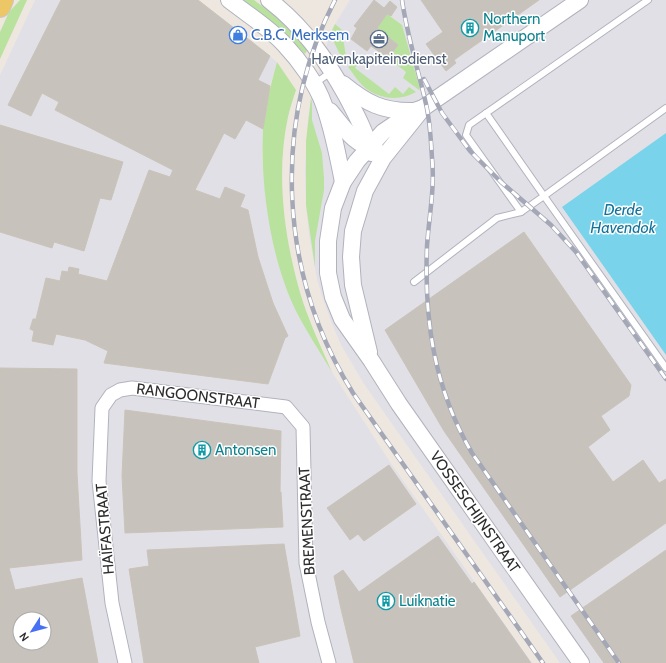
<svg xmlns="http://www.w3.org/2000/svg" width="666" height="663" font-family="Cabin,sans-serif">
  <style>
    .industrial { fill: #e2e0e7; fill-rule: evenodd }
    .green { fill: #bae29f }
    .water { fill: #78d3eb }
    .building { fill: #c7c2bb; stroke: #cac3b9; fill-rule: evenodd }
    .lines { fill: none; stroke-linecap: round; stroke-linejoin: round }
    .service-casing { stroke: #b0b3bd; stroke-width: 8 }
    .minor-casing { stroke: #b0b3bd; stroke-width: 15 }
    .tertiary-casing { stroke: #b0b3bd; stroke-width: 18 }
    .primary-casing { stroke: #c8c8c8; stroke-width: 22 }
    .service { stroke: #fff; stroke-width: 6 }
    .minor { stroke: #fff; stroke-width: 13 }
    .tertiary { stroke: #fff; stroke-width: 16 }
    .primary { stroke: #edc666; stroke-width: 20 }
    .rail-casing { stroke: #a3a7b6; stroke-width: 4.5 }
    .rail { stroke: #fff; stroke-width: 3; stroke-dasharray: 9; stroke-linecap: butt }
    .labels { text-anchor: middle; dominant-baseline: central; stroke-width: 3; stroke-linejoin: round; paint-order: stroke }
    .culture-label { font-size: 15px; fill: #0d838f; stroke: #fff; text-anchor: start }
    .shop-label { font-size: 15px; fill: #366cbe; stroke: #fff; text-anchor: start }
    .service-label { font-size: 15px; fill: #4e5e75; stroke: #fff }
    .street-label { font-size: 15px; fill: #2d2d2d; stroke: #fff }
    .water-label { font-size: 16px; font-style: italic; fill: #12749c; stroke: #fff }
  </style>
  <rect width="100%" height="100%" fill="#eee7e0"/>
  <g class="industrial">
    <path d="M35 0H198L277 62 270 86 263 129 262 158 267 209 277 256 286 287 308 332 332 372 390 462 532 663H0V75ZM20 619H44V643H20Z"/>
    <polygon points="350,0 666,0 666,133 562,207 666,355 666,663 560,663 364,384 341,345 332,324 322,296 317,279 309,235 306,205 305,169 308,120 311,98 330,34 335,24"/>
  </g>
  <g class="green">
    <polygon points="20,0 27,0 0,59 0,32 9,12"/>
    <polygon points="243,0 254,0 274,15 308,49 305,54 280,28"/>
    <polygon points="387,14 402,25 420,89 419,90 403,78 406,72 388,58 398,45 377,28"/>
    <polygon points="335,24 342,30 346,57 342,59 330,34"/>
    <path d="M358 59 360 61 355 68 389 94 395 87 403 94 409 87 416 92C399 102 376 99 362 85 357 80 353 73 348 67Z"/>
    <path d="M277 62 296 90C293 99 290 108 288 117 275 176 285 245 303 302 311 326 322 349 332 372 320 352 306 331 295 309 271 259 260 186 263 130 265 107 271 84 277 62Z"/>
    <polygon points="311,98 312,103 312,120 322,153 324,178 324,190 315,241 315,267 306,205 306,141"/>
  </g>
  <polygon class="water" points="666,133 666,355 562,207"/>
  <g class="building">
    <polygon points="61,0 198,0 270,56 258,80 270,86 263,129 246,120 235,139 224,133 195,190 220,199 225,187 245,195 240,207 248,210 258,257 273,303 288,336 285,338 268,384 104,363 108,351 85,340 56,334 53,345 32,341 34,331 30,329 33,319 36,319 46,278 60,281 62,271 68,272 69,267 79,269 78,274 107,281 149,170 170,177 173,170 55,110 59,102 42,93 31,116 8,105"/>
    <polygon points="374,0 384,8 390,1 397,7 391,16 387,14 377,28 398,45 388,58 371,46 367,51 351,39 357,28 354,26"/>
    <polygon points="421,0 539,0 454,60 456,63 446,71 426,44 443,32"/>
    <polygon points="0,125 123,162 111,200 100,198 84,251 54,242 52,248 0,232"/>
    <polygon points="524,232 631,385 629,396 601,416 610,430 588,447 613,482 643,460 659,483 666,479 666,523 560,597 444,431 385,330"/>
    <path d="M0 368 77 369V473L82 560 9 568 15 590 82 578 98 663H0ZM20 619H44V643H20Z"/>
    <polygon points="125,410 281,431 280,492 281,492 283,527 125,533 122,476"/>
    <polygon points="389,465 416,504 364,541 358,534 350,540 327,508"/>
    <polygon points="438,536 472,584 474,582 531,663 354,663 341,609 334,576 343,570 359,592"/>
    <polygon points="284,544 300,636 255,647 259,663 144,663 129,569 149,566 147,550"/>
    <polygon points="666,550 666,663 604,663 571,616"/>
  </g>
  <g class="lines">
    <defs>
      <g id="service">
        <polyline points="648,0 469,125 466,135 521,212 544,196 666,368"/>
        <polyline points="314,84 331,72"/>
        <polyline points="486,113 544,196 666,108"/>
        <polyline points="414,282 497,218 521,212"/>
      </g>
      <polyline id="minor" points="125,663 112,603 99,481 102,408 111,395 120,390 132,388 286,407 303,427 306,563 318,622 329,663"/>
      <g id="tertiary">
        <path d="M229 0C247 14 268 27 284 44 299 60 317 84 324 105 333 130 338 156 343 182"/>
        <path d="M269 0C304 27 326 59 347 97 357 116 366 133 371 153"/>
        <path d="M343 84C366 103 383 112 414 111"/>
        <polyline points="423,108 414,111 383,132 357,161 343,182 333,208 328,241 328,273 333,297 342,319 371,360 399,404 581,663"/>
        <path d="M330 111C343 126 354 146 375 148"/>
        <polyline points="369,352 353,285 351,257 353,231 365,191 383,158 423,108 580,0"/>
      </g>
      <polyline id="primary" points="0,7 3,0"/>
    </defs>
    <use href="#service" class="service-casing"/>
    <use href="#minor" class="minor-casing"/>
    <use href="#tertiary" class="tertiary-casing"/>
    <use href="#primary" class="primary-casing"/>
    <use href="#service" class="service"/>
    <use href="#minor" class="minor"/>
    <use href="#tertiary" class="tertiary"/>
    <use href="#primary" class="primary"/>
    <defs>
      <g id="rail">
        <path d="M335 0C271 124 279 275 353 393L543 663"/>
        <path d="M402 0C407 35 418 69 426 104 430 121 431 140 432 158 435 188 429 216 427 246 424 320 434 388 472 453L619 663"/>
        <polyline points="424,79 442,113 470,151 501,182 551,225 576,252 666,379"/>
      </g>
    </defs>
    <use href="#rail" class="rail-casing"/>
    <use href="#rail" class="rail"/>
  </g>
  <defs>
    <symbol id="building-ring" viewBox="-11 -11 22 22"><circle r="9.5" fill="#fff" stroke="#0f9aa8" stroke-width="1.5"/><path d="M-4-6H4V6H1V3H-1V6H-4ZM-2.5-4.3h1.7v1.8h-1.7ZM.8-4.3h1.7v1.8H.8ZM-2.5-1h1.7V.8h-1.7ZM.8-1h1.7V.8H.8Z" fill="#0f9aa8"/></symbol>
    <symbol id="shop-ring" viewBox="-11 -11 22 22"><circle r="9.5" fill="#fff" stroke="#3f7fe0" stroke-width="1.5"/><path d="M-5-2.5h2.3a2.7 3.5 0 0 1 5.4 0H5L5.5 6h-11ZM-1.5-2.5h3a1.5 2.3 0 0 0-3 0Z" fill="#3f7fe0"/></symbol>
    <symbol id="office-ring" viewBox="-11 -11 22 22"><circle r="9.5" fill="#fff" stroke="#5c6f8a" stroke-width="1.5"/><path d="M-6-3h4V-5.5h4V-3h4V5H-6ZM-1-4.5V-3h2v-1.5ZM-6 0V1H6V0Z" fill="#5c6f8a"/></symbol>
  </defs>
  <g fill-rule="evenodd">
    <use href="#building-ring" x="460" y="18" width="20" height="20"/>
    <use href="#shop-ring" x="228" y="25" width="20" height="20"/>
    <use href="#office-ring" x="369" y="29" width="20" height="20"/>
    <use href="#building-ring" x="192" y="440" width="20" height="20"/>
    <use href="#building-ring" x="376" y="591" width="20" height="20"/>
  </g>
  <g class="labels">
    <g class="culture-label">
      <text x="483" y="19">Northern<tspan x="483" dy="17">Manuport</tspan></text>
      <text x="215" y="450">Antonsen</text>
      <text x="399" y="601">Luiknatie</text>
    </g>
    <g class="shop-label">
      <text x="251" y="35">C.B.C. Merksem</text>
    </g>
    <g class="service-label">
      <text x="379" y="59">Havenkapiteinsdienst</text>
    </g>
    <g class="street-label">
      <text transform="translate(198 396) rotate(7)">RANGOONSTRAAT</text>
      <text transform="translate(475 512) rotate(55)">VOSSESCHIJNSTRAAT</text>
      <text transform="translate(307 521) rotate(-93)">BREMENSTRAAT</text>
      <text transform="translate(105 529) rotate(-95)">HAÏFASTRAAT</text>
    </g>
    <g class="water-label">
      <text x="623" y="209">Derde<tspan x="623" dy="18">Havendok</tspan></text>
    </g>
  </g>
  <g transform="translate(32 631) rotate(234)"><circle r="19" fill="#ffffff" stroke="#ababab"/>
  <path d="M0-3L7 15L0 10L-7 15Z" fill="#4771f4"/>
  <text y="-6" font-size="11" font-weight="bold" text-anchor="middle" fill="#2d2d2d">N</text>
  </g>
</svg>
